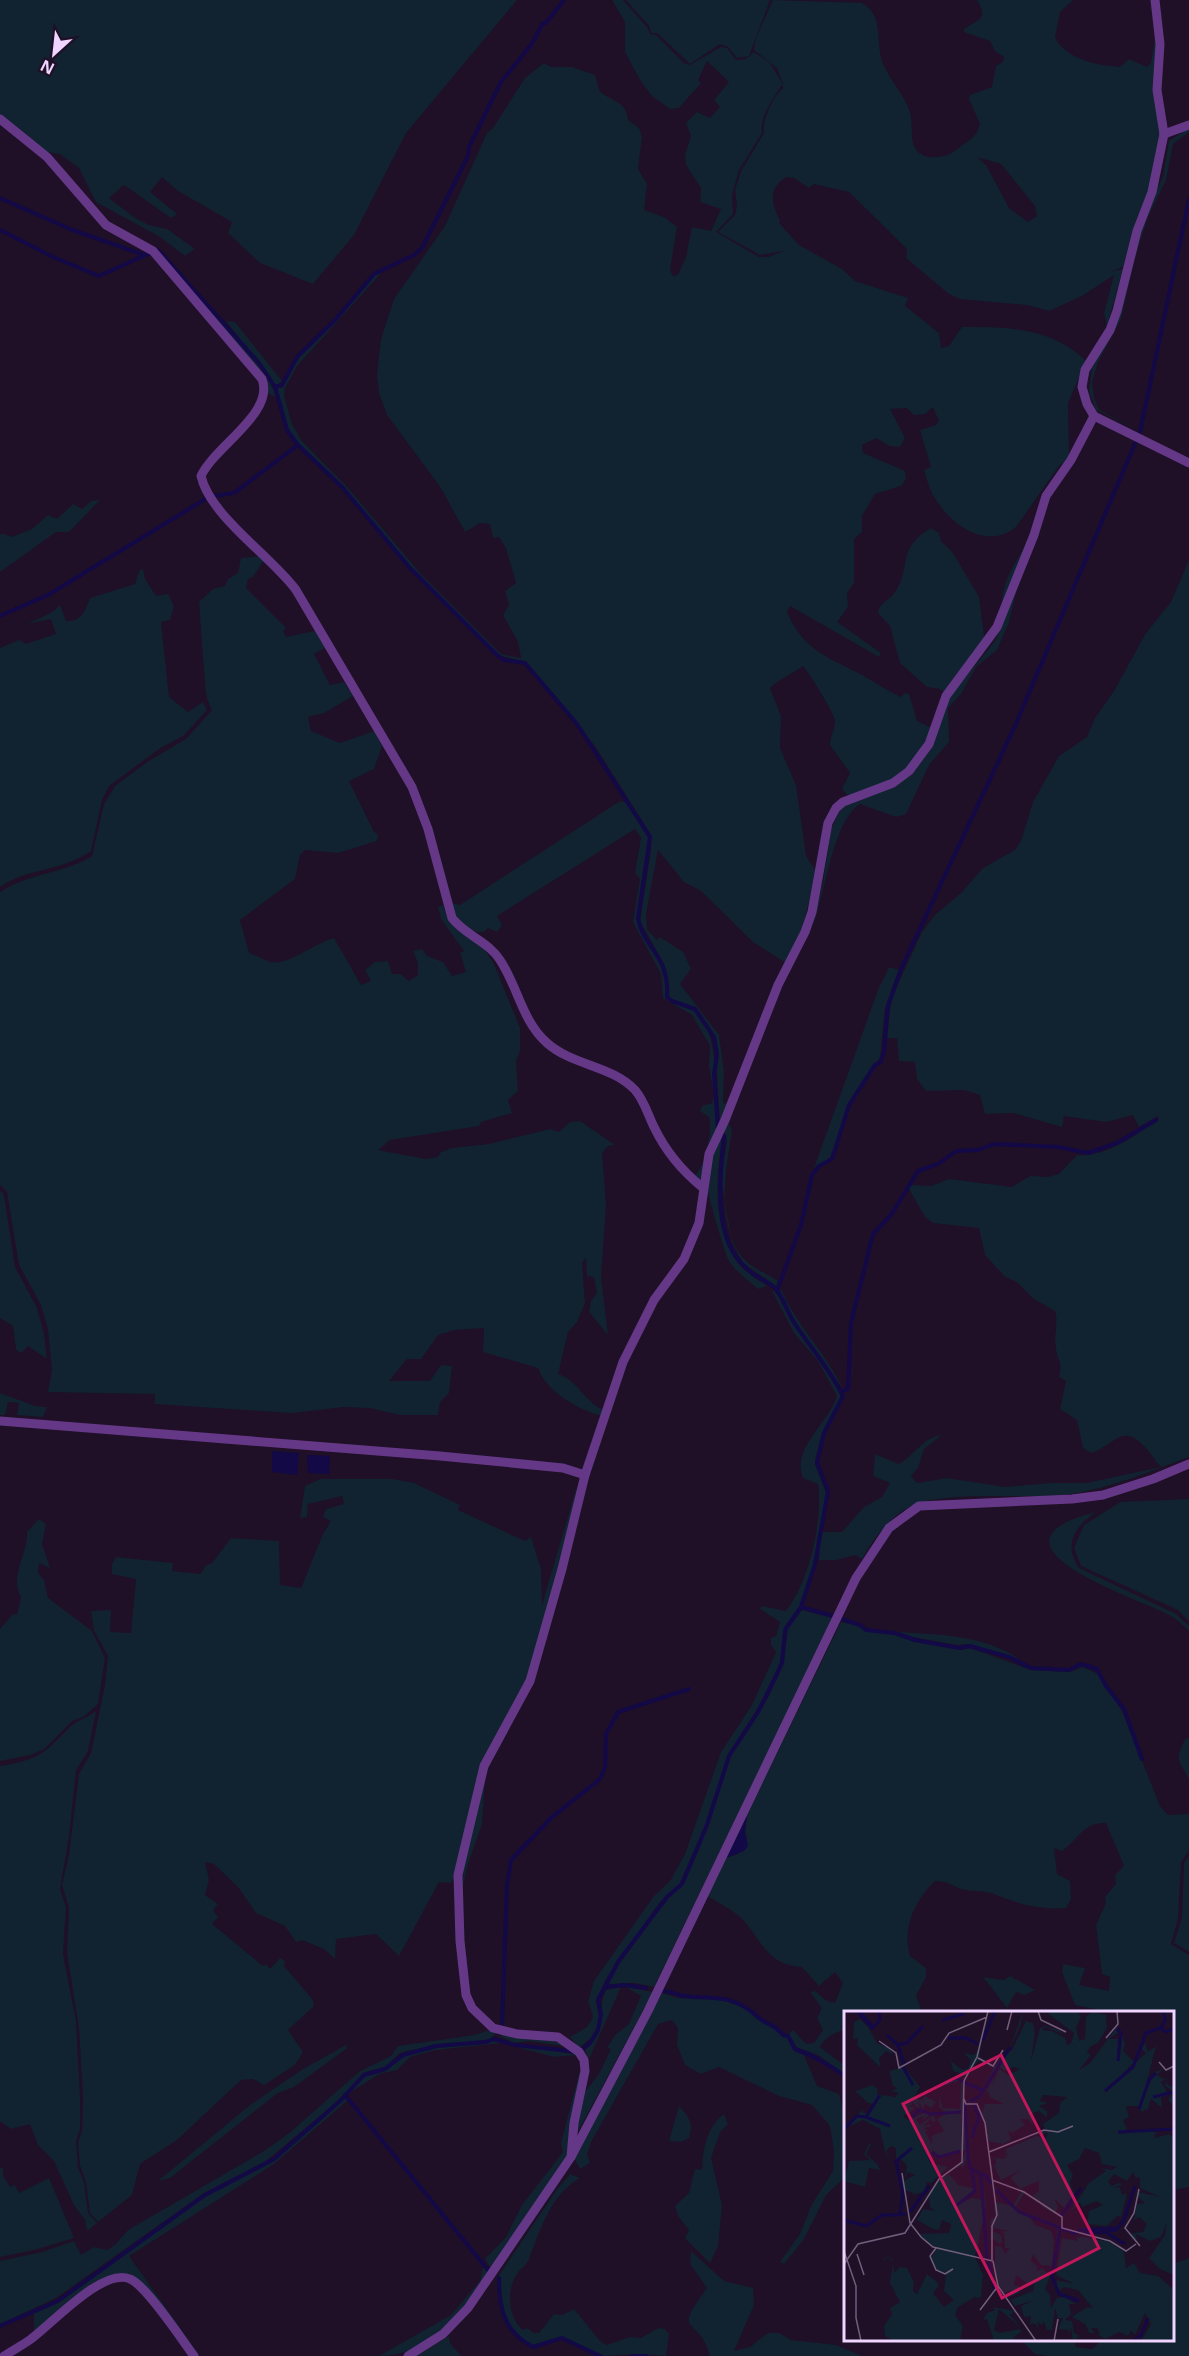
<svg xmlns="http://www.w3.org/2000/svg" width="1189" height="2356" font-family="'Noto Sans',sans-serif">
  <style>
    .green { fill: #112231; fill-rule: evenodd }
    .water { fill: #120946 }
    .lines { fill: none; stroke-linecap: round; stroke-linejoin: round }
    .stream { stroke: #120946; stroke-width: 4 }
    .street { stroke: #643887; stroke-width: 9 }
    .inset-river { fill: none; stroke: #120946; stroke-width: 3 }
    .inset-road { fill: none; stroke: #725e7d; stroke-width: 1.5 }
    .view { fill: #c2185b; fill-opacity: 0.15; stroke: #c2185b; stroke-width: 3 }
    .inset-edge { fill: none; stroke: #efd5ff; stroke-width: 3 }
  </style>
  <rect width="100%" height="100%" fill="#1f0f27"/>
  <g class="green">
    <polygon points="0,0 517,0 406,133 354,235 313,284 260,263 228,233 232,222 178,191 162,177 150,192 177,214 171,218 124,185 109,198 135,218 149,225 167,229 195,249 185,256 160,237 96,202 79,168 60,154 47,152 0,117"/>
    <path d="M612 0H623L647 27 650 34 656 35 684 63 690 65 721 47 727 48 736 60 746 59 754 52 770 63 782 83 786 82H782L777 68 754 50 756 38 773 0 862 3C885 16 875 43 883 64 891 82 904 94 910 112 913 123 910 139 915 148 923 162 947 158 956 150 967 141 976 139 980 124L969 99 970 95 992 87 996 66 1003 62 1004 57 995 51 990 41 964 32V29C978 19 989 20 977 0H1073L1060 12 1055 38C1068 60 1096 65 1120 67L1129 59 1147 67 1151 63 1155 37 1161 126 1154 179 1137 218 1123 267 1110 272 1123 269 1107 326 1104 313 1114 275 1082 296 1049 311 1027 305 960 299 949 294 906 258 907 249 849 192 814 184 809 188 794 178 787 177C768 187 771 204 780 220L779 223 799 245 842 269 855 281 908 298 905 306 939 333 941 348 949 346 962 327C1009 327 1051 327 1086 361L1068 403 1069 459 1059 466 1016 527C986 551 951 525 934 497 929 489 927 479 924 470L931 467 920 430 936 425 939 421 933 407 925 414 914 415 907 408 890 409 905 438 900 447 889 446 876 438 862 445 863 453 905 471 906 479 901 486 875 494 862 516V532L854 539V583L847 593 848 607 837 622 881 653 879 657 790 606 787 612C804 652 829 657 864 676 876 683 888 691 901 697L904 693 909 694 917 721 932 728C908 775 897 779 849 797L842 789 850 773 830 745C830 737 835 729 835 721 835 714 809 673 803 666 791 675 781 678 770 688L781 716 780 748 796 785 806 856 817 873 801 931 786 963 753 942 701 891 684 882 658 850 646 914 647 929 657 940 660 937 683 952 691 969 680 984 719 1035 724 1071 723 1103 728 1104 720 1126 715 1037 696 1008 672 1000 669 996 664 964 640 921 651 850V835L595 746 525 662 499 655 411 567 342 486 298 444 288 429 277 388 283 385 299 358 337 319 374 276 383 271 297 366 285 388 284 396 292 424 301 440 348 488 420 573 501 654 521 658 518 642 503 615 509 605 505 591 516 583 506 548 499 537 493 538 490 524 480 523 465 532 441 488 387 415 379 393 377 375 381 339 394 299 445 226 487 133 493 128 525 78 544 63 551 67H572L595 75 600 92C612 101 627 102 628 120L639 128 642 137 638 169 647 184 644 210 664 217 677 227 670 270 673 276 678 275 686 257 692 227 711 231 721 209 700 202 701 188 686 165 685 155 691 136 686 123 697 112 710 118 720 107 714 100 729 82 707 61 698 80 701 83 679 108 670 109 652 96 640 80 625 52V22ZM782 84 783 88C773 97 762 119 764 133L741 171 735 190 737 206 735 215 718 232 760 255 784 251 768 257H759L716 232 733 214 732 195 739 170 762 133C759 115 775 98 782 84ZM977 157 1001 164 1035 206 1037 216 1028 222 1009 208 986 165Z"/>
    <polygon points="626,0 770,0 749,56 737,58 728,47 720,44 690,64 657,33 651,33 649,26"/>
    <polygon points="1189,128 1189,132 1173,144 1166,180 1148,217 1134,261 1121,319 1098,362 1092,383 1094,398 1099,410 1139,431 1096,410 1089,391 1092,368 1112,330 1148,210 1163,176 1169,141"/>
    <path d="M159 252C185 281 269 364 276 397L267 393Z"/>
    <polygon points="226,321 235,322 282,381 276,386"/>
    <polygon points="100,500 69,532 56,532 0,572 0,534 5,534 11,537 32,529 48,515 57,519 73,504 82,509 91,501"/>
    <path d="M931 528 939 533 941 541 953 553 979 597 985 644 946 693 940 689 927 687 900 663 890 626 878 613C880 601 890 601 895 592 912 567 896 548 931 528Z"/>
    <path d="M1027 543 1002 609C1001 582 1014 565 1027 543Z"/>
    <path d="M260 556 264 560 253 577 248 579 246 588 286 628 283 631 286 637 315 631 325 648 314 654 330 685 344 682 353 696 324 713 308 717 311 731 340 743 374 731 382 746 374 769 349 781 374 832 378 834 377 841 338 853 305 850 300 855 295 879 240 920 249 953C256 955 264 960 271 962 288 966 316 942 334 938L361 985 371 981 365 970 375 962 388 961 392 974H400L409 981 418 975V963L413 951 422 949 427 956 443 962 452 976 466 972 460 953 464 951 441 919 438 907 443 905 448 919 485 950 494 964 520 1028V1051L516 1061 518 1091 508 1100 512 1113 481 1122 479 1126 390 1140 378 1150 426 1159 438 1157 441 1152 452 1148 489 1144 550 1129 559 1132 570 1122 580 1121 615 1145 608 1146 602 1153 606 1205 601 1277 608 1335 589 1312 591 1301 597 1293 594 1277 587 1276 586 1258 582 1263 585 1303 577 1322 568 1332 558 1374C578 1380 584 1402 604 1410L602 1416C579 1410 546 1392 538 1368L483 1352 484 1328 454 1330 438 1335 421 1359H407L389 1381H430L441 1365 452 1366 449 1393 440 1402 438 1415H400L369 1408 344 1407 292 1413 155 1404V1394L48 1392 52 1370 48 1329 41 1305 19 1265 7 1192 0 1185V892C29 873 63 874 92 856L104 804 115 786 147 762 186 739 212 710 207 699 205 685 199 602 213 589 225 586 228 579 238 573 241 558Z"/>
    <path d="M1189 560V1457C1151 1471 1111 1488 1071 1494 1028 1500 941 1489 907 1508 888 1519 872 1541 862 1559L855 1555 836 1560H819L820 1532H842L864 1507 882 1497 890 1483 873 1476 875 1454 899 1464C915 1455 923 1437 942 1435L924 1449 918 1468 911 1476 917 1483 947 1478 1005 1487 1050 1483H1086L1161 1467C1151 1456 1135 1426 1116 1439 1107 1444 1101 1450 1091 1453L1083 1448 1077 1420 1060 1409 1066 1381 1059 1377C1063 1359 1058 1364 1056 1349 1053 1336 1059 1324 1055 1311L1034 1299 1017 1282 1005 1277 985 1255 979 1228 933 1223 925 1217 909 1189 911 1185 931 1186 949 1179 1012 1187 1030 1176 1048 1177 1059 1174 1077 1155C1108 1157 1134 1135 1159 1120L1158 1116 1139 1127 1133 1115 1106 1122 1064 1116 1062 1127 1013 1113 985 1114 980 1095 964 1090 926 1091 917 1079 915 1062 899 1061 897 1038H886L891 999 922 932 935 915 961 893 983 868 1015 850 1021 841 1033 802 1059 756 1087 737 1095 718 1114 691 1146 633 1171 602Z"/>
    <path d="M143 569 145 579 156 596 168 594 174 606 170 620 161 622 169 697 188 712 203 702 207 710 183 736 159 749 109 786 102 800 91 851C63 871 27 868 0 887V648L19 640 26 644 56 634 51 619 27 624 51 613 60 605 66 621C81 622 85 611 90 598L135 584 139 571Z"/>
    <path d="M1019 579 1009 622 997 650 976 667 961 694 948 708 949 742 929 765 906 814 896 817 860 804C832 822 825 896 812 929L823 882 831 830 839 812 845 806 866 795 897 786 915 770 950 696 995 641Z"/>
    <path d="M620 801 628 803 649 839 637 917 638 925 663 967 668 1000C676 1005 688 1005 695 1011 720 1030 716 1098 716 1129L718 1132 700 1181 694 1176C705 1169 713 1129 709 1117L700 1111 702 1106 712 1103 714 1096 709 1066 710 1046 692 1015 663 998 661 974 633 922 640 879 635 873 641 838 635 829 497 916 502 925 497 932 488 928 484 932C463 933 456 920 450 903L460 905Z"/>
    <polygon points="889,967 899,970 885,1008 880,1058 873,1065 847,1105 834,1153 827,1161 814,1168 878,990"/>
    <path d="M729 1123 732 1130C726 1169 715 1223 743 1258 750 1267 768 1274 778 1281L776 1286 743 1263 732 1242 721 1179 727 1141 724 1131Z"/>
    <path d="M720 1134 722 1137C716 1178 712 1227 738 1263 746 1273 757 1279 767 1286L758 1289C748 1280 734 1271 728 1259 724 1251 706 1190 707 1184 707 1167 714 1150 720 1134Z"/>
    <polygon points="0,1190 4,1195 15,1267 37,1308 44,1334 47,1359 28,1346 21,1353 16,1350 13,1326 0,1318"/>
    <path d="M781 1289C797 1326 826 1353 843 1389L797 1325 779 1291Z"/>
    <path d="M772 1291H775C794 1328 819 1358 840 1393V1398L822 1434 816 1456 815 1464 826 1493 813 1566 799 1607 785 1626 780 1662 766 1695 728 1755 706 1824 679 1885 659 1903 605 1981 596 2002 600 2022 592 2037 579 2048 570 2037 587 2027 593 2017 588 2001 594 1981 654 1896 670 1881 685 1854 721 1752 752 1705 776 1652 771 1645V1638L776 1636 780 1622 760 1609 762 1606 786 1611C809 1582 823 1521 818 1484L803 1478C791 1448 827 1426 837 1396L818 1361 794 1333Z"/>
    <polygon points="0,1393 35,1406 47,1407 43,1417 17,1415 19,1403 8,1402 5,1415 0,1415"/>
    <polygon points="321,1479 392,1479 414,1483 460,1505 458,1510 525,1541 531,1537 541,1569 542,1605 577,1486 572,1522 528,1680 491,1747 457,1873 451,1883 439,1882 399,1956 376,1934 336,1939 335,1959 324,1949 302,1940 296,1942 285,1926 256,1913 238,1887 214,1864 205,1862 209,1880 205,1895 218,1904 213,1910 218,1917 212,1924 263,1966 266,1964 270,1969 280,1958 285,1961 284,1966 313,2000 314,2006 288,2030 303,2052 295,2065 264,2085 253,2079 241,2080 177,2140 140,2164 132,2195 98,2222 90,2213 86,2182 80,2165 78,2143 82,2131 83,2097 79,2028 67,1953 69,1908 62,1885 69,1855 79,1774 91,1753 105,1685 108,1656 94,1631 91,1611 111,1610 110,1632 131,1633 136,1579 112,1574 112,1564 116,1557 173,1563 172,1571 201,1574 205,1566 212,1563 231,1538 279,1541 280,1585 301,1588 323,1534 331,1521 323,1517 326,1509 344,1504 342,1496 308,1504 307,1517 300,1518 305,1486"/>
    <polygon points="1189,1499 1189,1621 1178,1610 1081,1566 1074,1548 1084,1525 1120,1502"/>
    <path d="M1096 1512C1075 1526 1063 1545 1079 1568L1176 1614 1189 1626V1631C1181 1623 1174 1617 1163 1612 1127 1595 973 1543 1096 1512Z"/>
    <path d="M39 1519 46 1524 42 1544 50 1568 39 1563 38 1573 44 1580 48 1598 92 1631 105 1658 98 1704 83 1717 72 1721 44 1749 31 1755 0 1761V1629L13 1614 17 1615 21 1597C9 1576 28 1553 27 1532Z"/>
    <polygon points="802,1610 833,1618 654,1987 635,1983 608,1984 620,1963 668,1897 683,1885 709,1823 731,1755 769,1696 784,1662 788,1628"/>
    <path d="M841 1622 859 1626 865 1631 895 1635 915 1642 937 1644 961 1650 970 1648 1031 1670 1070 1672 1083 1667 1098 1674 1122 1711 1160 1806 1168 1815 1189 1814V1851L1181 1862 1178 1919 1171 1944 1189 1955V2187L1173 2190 1172 2012H1110L1075 2005 1062 1972 1063 1964 1085 1968 1079 1985 1109 1991 1110 1977 1102 1974 1096 1925 1106 1903 1105 1897 1116 1884 1115 1875 1124 1866 1106 1823C1083 1822 1079 1839 1062 1851L1054 1848 1057 1874 1070 1881 1071 1899 1066 1908C1037 1910 1019 1904 994 1894 983 1890 972 1892 961 1889 951 1885 947 1881 935 1881 915 1900 902 1928 910 1956L926 1968V1977L916 1996 922 2012H846L845 2030C835 2032 825 2037 820 2047L845 2066V2074L818 2055 796 2047 789 2034 793 2030 806 2044 814 2043 823 2030 817 2018 822 2008 810 1992 815 1991 827 2001 835 2003 843 1983 835 1972 819 1986 802 1967C765 1966 760 1935 739 1916 729 1908 717 1902 707 1896L726 1858 738 1854 747 1838 745 1832 747 1815Z"/>
    <path d="M896 1632C936 1634 985 1635 1019 1659L968 1644 957 1645 901 1635Z"/>
    <path d="M96 1711 88 1751 76 1770 69 1837 60 1889 66 1907 63 1954 76 2021 80 2097V2130L76 2141 78 2168 84 2182 88 2213 97 2223 87 2231 85 2220 74 2205 54 2161 38 2145 30 2124 11 2129 0 2121V1766C42 1759 44 1753 72 1725 78 1720 89 1717 96 1711Z"/>
    <path d="M1189 1738V1779C1178 1759 1175 1761 1185 1739Z"/>
    <polygon points="485,1780 482,1824 467,1867 462,1891 464,1864"/>
    <polygon points="1189,1855 1189,1952 1174,1943 1182,1918 1184,1863"/>
    <polygon points="1010,1976 1035,1990 1025,1995 1016,1992 1007,2008 983,1977 1004,1980"/>
    <path d="M621 1987 589 2059 585 2050C611 2027 595 2013 606 1990Z"/>
    <polygon points="626,1987 653,1992 575,2137 585,2092 599,2074 611,2049 607,2048 615,2035 629,2024 641,1996"/>
    <polygon points="662,1993 678,1998 719,1999 746,2008 757,2019 768,2023 788,2038 793,2050 804,2055 817,2086 839,2094 845,2119 845,2177 826,2195 804,2239 784,2264 780,2262 800,2234 812,2204 833,2171 834,2151 830,2126 812,2105 779,2096 719,2067 701,2074 685,2065 677,2045 678,2028 672,2020 658,2024 591,2142 587,2154 590,2163 580,2169 573,2156"/>
    <polygon points="490,2030 496,2033 490,2039 411,2050 400,2053 385,2067 366,2072 338,2101 266,2161 204,2193 56,2298 0,2324 0,2261 42,2252 74,2241 81,2255 94,2247 107,2250 115,2245 128,2230 264,2151 288,2134 360,2071 391,2056 398,2046 474,2035"/>
    <polygon points="502,2033 557,2040 571,2047 529,2041 514,2043 500,2036"/>
    <polygon points="494,2040 578,2055 554,2057 501,2043 436,2050 410,2057 397,2070 379,2074 348,2094 365,2076 385,2071 404,2056 436,2048 487,2043"/>
    <polygon points="348,2044 346,2049 294,2087 278,2093 170,2178 158,2181 250,2105 303,2069"/>
    <polygon points="581,2066 568,2154 492,2270 485,2259 506,2237 522,2205 563,2152 561,2143"/>
    <path d="M345 2097 347 2101 274 2164 129 2256 200 2356 141 2284 128 2273C92 2274 61 2310 34 2332V2313L59 2302 206 2196 274 2161Z"/>
    <path d="M679 2106C689 2117 694 2123 689 2138L681 2142 669 2141Z"/>
    <path d="M724 2114 728 2124 720 2132 711 2158 722 2205 718 2246 710 2263 685 2238 689 2230 678 2216 675 2206 689 2193 695 2169 702 2170C703 2149 706 2128 724 2114Z"/>
    <polygon points="0,2168 3,2168 3,2176 10,2187 15,2185 19,2193 49,2178 74,2238 34,2250 0,2257"/>
    <path d="M570 2174 580 2178C550 2195 541 2229 529 2259 526 2266 521 2268 517 2274 506 2290 508 2318 523 2330L527 2328 534 2333H539L554 2314 562 2315 574 2309 600 2341 607 2345 630 2337 641 2338 658 2328 665 2329 669 2334 666 2356 637 2354 605 2356 562 2337 533 2345 525 2342 511 2328 503 2315 499 2275 558 2188Z"/>
    <path d="M691 2251 724 2281 753 2288 754 2305 734 2351 750 2347 768 2333H779L791 2340 836 2345 862 2356H710C699 2314 670 2338 707 2288L690 2264Z"/>
    <polygon points="1189,2258 1189,2356 1048,2356 1035,2354 1021,2340 1074,2340 1076,2347 1092,2349 1102,2340 1172,2340 1173,2264"/>
    <path d="M483 2267 489 2273C461 2311 431 2356 379 2356L451 2315 480 2281Z"/>
    <polygon points="449,2336 450,2343 461,2356 417,2356"/>
  </g>
  <g class="water">
    <polygon points="272,1451 299,1453 297,1475 272,1472"/>
    <polygon points="307,1455 330,1456 329,1474 308,1473"/>
    <polygon points="747,1815 745,1832 748,1846 744,1851 726,1858"/>
  </g>
  <g class="lines">
    <g class="stream">
      <polyline points="0,198 70,229 144,255"/>
      <path d="M0 230 53 257 99 276 157 250 161 253 259 363 275 387 287 430 298 445 342 487 410 568 498 656 504 660 525 663 577 724 650 837 638 918C643 948 670 955 667 997L672 1001 695 1009 714 1037 717 1055 714 1074 718 1128"/>
      <polyline points="275,387 282,385 297,357 336,319 374,274 414,255 422,248 468,156 469,147 501,82 531,45 543,23 546,23 564,0"/>
      <polyline points="1140,432 1189,199"/>
      <polyline points="214,496 234,493 298,445"/>
      <polyline points="0,616 48,595 207,498"/>
      <polyline points="777,1291 801,1225 812,1175 819,1166 832,1159 849,1105 875,1065 880,1063 884,1052 888,1006 901,969 1014,728 1137,439"/>
      <polyline points="841,1392 848,1389 851,1323 873,1234 891,1215 918,1171 938,1164 956,1151 978,1150 994,1144 1058,1147 1088,1153 1117,1143 1156,1120"/>
      <polyline points="801,1607 833,1616"/>
      <polyline points="842,1619 860,1625 866,1630 895,1633 915,1640 959,1648 970,1646 1009,1657 1031,1668 1069,1670 1081,1664 1097,1669 1106,1686 1124,1709 1142,1759"/>
      <polyline points="605,1987 625,1985 646,1988"/>
      <path d="M662 1991C669 1990 676 1995 684 1996 717 2000 731 1993 758 2017 766 2025 774 2023 783 2035L788 2036 795 2049C815 2056 829 2065 846 2077"/>
      <polyline points="502,2024 507,1885 511,1860 551,1818 600,1779 605,1767 606,1734 618,1712 689,1689"/>
      <polyline points="345,2095 488,2270"/>
      <path d="M499 2278C499 2308 504 2332 533 2347L562 2338 600 2356"/>
      <path d="M0 2326 58 2301 205 2195 274 2159 340 2101 364 2075 385 2069 403 2055 436 2046 486 2042 494 2039 515 2045 579 2052 590 2043 598 2030 601 2014 598 2000 618 1962 667 1897 682 1884 707 1825 729 1756 758 1712 777 1674 782 1663 785 1630 801 1607 815 1564 828 1491 817 1463 824 1433 843 1396C830 1369 811 1348 795 1324 787 1313 784 1297 775 1288 766 1280 753 1276 745 1267 712 1237 720 1175 724 1136"/>
      <polyline points="632,2356 646,2356"/>
    </g>
    <g class="street">
      <polyline points="1155,0 1160,44 1157,90 1164,134 1152,192 1137,231 1117,311 1110,330 1085,370 1082,387 1087,404 1094,416 1189,463"/>
      <path d="M0 119 47 157 106 225 153 251 262 379C275 413 215 446 201 476 210 516 271 556 296 590L412 787 428 829 452 918C465 935 489 942 500 960 518 987 522 1021 547 1043 573 1066 611 1065 635 1090 644 1100 648 1115 654 1127 666 1152 681 1170 702 1187"/>
      <polyline points="1164,134 1189,125"/>
      <polyline points="0,1421 440,1456 563,1468 585,1475"/>
      <polyline points="571,2157 574,2123 585,2071 584,2060 579,2052 558,2037 517,2034 493,2028 472,2008 466,1995 460,1941 458,1875 484,1766 530,1681 562,1569 585,1475 623,1362 654,1300 684,1259 699,1223 709,1154 725,1120 778,985 805,932 812,912 828,823 836,808 843,802 893,783 909,771 929,744 946,696 997,627 1034,535 1046,496 1071,460 1094,416"/>
      <path d="M4 2356C13 2350 23 2345 31 2339 52 2324 103 2267 130 2279 146 2285 182 2340 194 2356"/>
      <polyline points="408,2356 443,2334 468,2308 571,2157 648,2011 856,1578 889,1528 919,1506 1072,1499 1103,1495 1153,1479 1189,1464"/>
    </g>
  </g>
  <g transform="translate(844 2011)">
    <rect width="330" height="330" fill="#1f0f27"/>
    <path d="M179 0 177 13 166 38 161 45 168 39 182 10 189 12 191 21 187 50 196 17 201 15 214 19 222 24 201 16 198 19 208 20 221 27 223 34 227 32 230 22 201 0H234L237 6 232 17 235 30 241 28 242 5 249 1 262 4 263 17 254 32 246 36 243 41 247 44 235 59 246 52 273 16 276 20 265 28H274L273 44 277 22 281 33 279 40 290 51 274 68 302 42 298 38 301 31 304 41 312 35 299 86 311 61 320 58 312 64 321 68 317 71 323 81 315 84 323 83 328 79 321 75 324 67 323 73 330 77V97L324 88 329 83 317 86 318 97 307 88 304 98 297 101 296 95H282L285 106 279 109 283 118 276 123 303 119 312 121 310 127 326 123 330 128V264L316 258 305 247 321 224 323 211 317 226 306 230 292 223 293 230 284 223 299 221 303 213 295 206 290 209 293 193 301 192 293 185 295 181 316 186 296 177V166L292 167 289 161 283 170 270 163 264 171 268 175 274 172 279 173 269 177 276 176 278 184 283 182 277 207 274 204 263 215 243 213 245 200 259 194 252 190 238 196 236 191 226 201 245 172 262 160 257 157 268 159 273 156 258 153 255 142 241 137 235 148 223 154 229 164 226 172 230 182 220 197 210 187 214 196 211 203 197 195 199 190 193 192 189 184 195 180V170L177 177 181 181 170 198 212 213 232 223 216 218 212 231 214 215 185 205 191 214 207 220 210 229 208 255 197 254 189 243 187 250 194 256 192 261 198 257 206 265 201 278 206 284 207 297 213 287 220 286 232 293H225L227 303 221 309 228 310 230 322 236 325 229 330 227 317 225 324V319L214 318 219 307H214L211 297 208 319H203L200 310 198 314 193 311 195 318 190 312 186 314 187 305 180 306 177 295 190 289 171 295 166 289 189 280 190 272 184 273 172 264 170 275H175V282L165 286 167 279 159 283 154 275 153 278 144 288 153 275 149 252 144 250 151 252V235L158 236 161 243 166 237H161L160 222 155 221 165 220 150 217 148 220 157 224 158 230 156 233 147 226 148 233V236L146 226 148 219 146 216 147 208 151 207 150 191 165 194 144 167 128 158 123 146 118 159V154L99 165 106 164 114 174 131 178 115 193 128 187 139 189V175L142 195 131 246 139 264 137 287 131 286 114 296 111 304 119 315 116 330 48 329 41 325 40 315 48 303 46 297 56 291 46 272 49 251 44 246 39 250 40 245V248L44 245 49 249 50 262 56 256 63 257 70 271 69 280 73 283 83 263 93 271 95 275 89 282 100 296 110 289 100 280 102 263 93 259 86 247 91 242 88 241 95 237 85 233 75 223 105 222 107 213 98 209 95 219 89 218 73 209 79 198 92 200 86 196 85 184 96 168 102 162 117 151 122 139 96 146 81 138 86 152 104 156 87 172 83 171 80 181 68 184 70 182 61 179 59 170 71 164 64 161 60 169 63 155 57 148 52 149V137L47 135 42 140 47 151 41 141 36 118 19 109 6 115 15 102 20 99 19 102H24L32 93 24 92 11 80 29 74 34 78 33 83 51 86 55 82 47 80 54 77 49 75 45 60 60 56 76 76 70 87 78 89 81 85 92 91 87 97 81 93 79 98 74 90 76 99 67 90 68 94 64 96H70L69 99 59 105 64 109 82 101 87 103 78 110 81 105 72 108 76 114 89 104 92 110 88 111 87 107 78 116 85 113 88 115 79 117 85 120H81L88 134V125L100 120 93 108 102 103H88L103 102 95 96 96 84 98 97 116 98 117 69 103 74 99 71 114 67 117 68 119 72 121 64 109 60 105 41 108 51 119 59 124 57 127 49 119 42 130 44 136 37 143 6 135 46 151 55 166 37ZM135 49 150 57 135 85 121 93 119 100 121 66ZM154 55 160 60 170 56 176 58 164 64 155 58 148 76 151 65 141 83 144 80 146 86 160 93H141L138 101 146 139 144 130 159 133 167 129 164 119 168 122 181 114 176 108H184L189 114 187 103 195 100 203 107V100L195 95 204 92 196 90 199 84 223 86 216 92 215 102 199 113 201 118 211 121 199 120 193 124 204 122 201 129 193 125 162 138 161 144 165 141 160 148 146 146 152 148V154L149 153 157 169 176 159 167 167 178 180 168 196 153 181 149 170 128 158 122 133V96L137 86ZM16 8 24 16 33 32 44 37 51 45 42 40 35 48 37 57 13 34 14 27 9 28 10 11ZM25 133 38 136 27 134 22 143 34 154 36 159 25 157 21 176 0 170 5 150 26 149 20 143ZM229 224 266 231 280 241 282 257 290 252 296 262 314 265 329 278 330 274V330H297L307 313 301 302 291 324 287 319 285 324 278 325 282 323 275 321 261 328 253 323 256 322 253 317H247L251 322H245L241 313 228 306 243 296 249 297 234 279 220 276 215 280 213 276V269L230 273 212 264 218 227 234 230 232 227 238 226ZM149 296 171 300 166 304 178 318 155 298 150 319 156 322 175 318 178 320 169 327 179 330H150L143 308 139 309 143 302 151 299Z" fill="#112231" fill-rule="evenodd"/>
    <path class="inset-river" d="M13 0 28 17 36 9 35 0M15 0 28 15M320 0 321 9 317 17 322 21 330 18M98 9 120 3M273 18 277 22 274 50M43 24 54 34 60 53M104 27H122L134 33M139 29 151 0M54 34 63 32 79 15M59 56 69 74M121 72 138 79M88 78 113 67 119 71M261 80 289 56 302 22 316 17M309 86 330 81M126 91 136 85 166 36M121 93 124 148 127 158 142 165 148 173M295 98 305 69 312 62M22 106 46 115M68 106 75 99 87 103 117 101M0 118 13 105 22 106 36 84M274 121 330 118M128 127 135 106 130 94M88 141 95 146 116 140M137 164 143 248M152 179 175 201 232 223 236 219 273 217M113 194 131 180 128 160M66 201 85 175M62 203H56L59 183 52 150 68 137M217 205 237 177M0 209 22 215 38 204H55M216 218 208 265 215 283 235 290M264 220 272 219 280 209 291 175M240 222 261 221 281 233M144 251 151 278M289 330 297 324 304 307"/>
    <path class="inset-road" d="M194 0 197 9 222 21M163 19 168 0M262 27 274 13 273 0M35 30 52 42 55 57 97 34 105 22 143 6M134 47 149 55 159 39M315 51 322 59 330 55M120 88 122 93H133L141 112 153 204 148 215V249M145 141 200 119 214 121 229 115M58 162 66 212 77 226 89 236 149 250 154 275 192 330M148 169 180 181 218 206V217L266 230 282 240 292 233M295 178 290 202 281 217 296 235M92 237 86 245 92 259 101 263 109 258M0 240 12 275V307L17 330M13 243 20 264M0 253 14 233 61 222 95 168 118 151 120 70 133 46 144 0M136 299 154 275M210 330 214 308"/>
    <path class="view" d="M157 44 255 237 158 287 59 93Z"/>
    <rect width="330" height="330" class="inset-edge"/>
  </g>
  <g transform="translate(54 54) rotate(207)" stroke="#1f0f27" stroke-width="4.5" paint-order="stroke">
  <path d="M0-4.5L10 22L0 15L-10 22Z" fill="#efd5ff"/>
  <text y="-9" font-size="16" font-weight="bold" text-anchor="middle" fill="#efd5ff">N</text>
  </g>
</svg>
